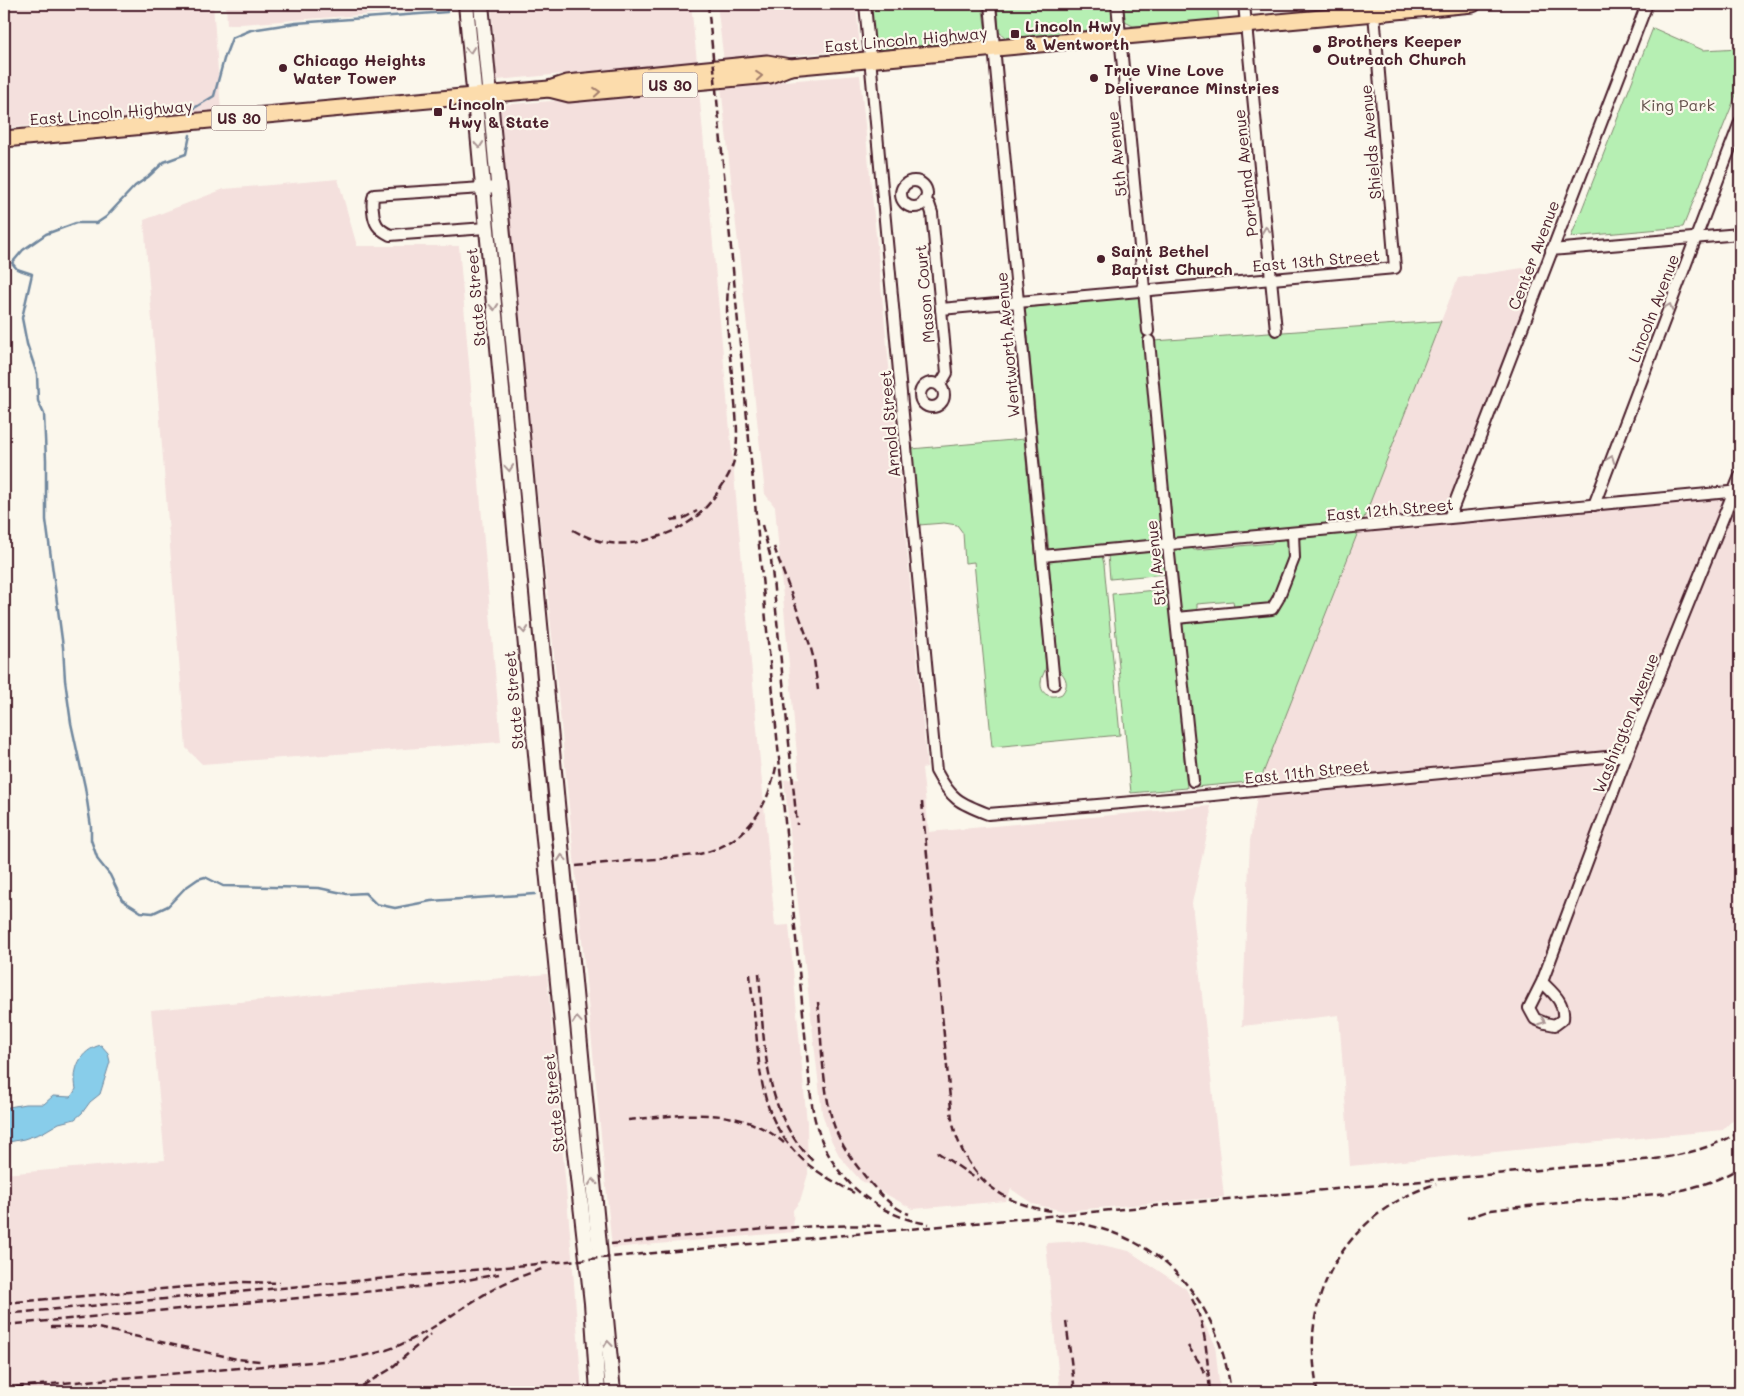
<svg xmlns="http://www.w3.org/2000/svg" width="1744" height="1396" font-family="Mali,sans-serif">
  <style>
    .built { fill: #f4e0dd }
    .green { fill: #b6efb3; stroke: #80876f }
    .water { fill: #88cdea; stroke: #6f879e }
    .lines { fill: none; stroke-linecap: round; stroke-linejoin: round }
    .stream { stroke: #6f879e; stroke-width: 2.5 }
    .street-casing { stroke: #4a1f2b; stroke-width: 14 }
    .secondary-casing { stroke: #4a1f2b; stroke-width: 18 }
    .primary-casing { stroke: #4a1f2b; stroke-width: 19 }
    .street { stroke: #fbf7ec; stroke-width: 10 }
    .secondary { stroke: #fbf7ec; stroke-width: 14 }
    .primary { stroke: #fcdcac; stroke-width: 15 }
    .rail { stroke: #4a1f2b; stroke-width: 2.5; stroke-dasharray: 8 4; stroke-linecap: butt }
    .oneway { stroke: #ab9695 }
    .oneway2 { stroke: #a37e6c }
    .poi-dot { fill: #4a1f2b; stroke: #fbf7ec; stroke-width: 2 }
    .labels { text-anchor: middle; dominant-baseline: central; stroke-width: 4.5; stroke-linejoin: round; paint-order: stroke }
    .shield { fill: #fbf7ec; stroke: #7f6065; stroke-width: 1 }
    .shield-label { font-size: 15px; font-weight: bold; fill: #4a1f2b }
    .poi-label { font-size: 16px; font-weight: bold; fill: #4a1f2b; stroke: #fbf7ec; text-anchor: start }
    .street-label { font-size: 16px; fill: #4a1f2b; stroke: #fbf7ec }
    .park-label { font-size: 16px; fill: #65534d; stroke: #fbf7ec }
  </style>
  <rect width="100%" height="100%" fill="#fbf7ec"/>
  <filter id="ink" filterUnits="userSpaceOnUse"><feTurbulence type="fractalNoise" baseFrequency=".02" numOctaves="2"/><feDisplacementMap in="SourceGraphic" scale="10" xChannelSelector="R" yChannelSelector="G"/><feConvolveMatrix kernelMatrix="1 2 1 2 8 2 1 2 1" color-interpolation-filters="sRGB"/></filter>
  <g filter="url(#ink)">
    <g class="built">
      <polygon points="4,4 213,4 221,111 4,128"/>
      <polygon points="226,4 453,4 454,8 227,25"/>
      <polygon points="491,4 691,4 697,62 497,80"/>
      <polygon points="717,4 856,4 860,49 724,62"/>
      <polygon points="860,75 902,496 927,767 922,768 929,832 1210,806 1211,816 1192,903 1224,1197 1064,1211 1033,1204 1011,1189 1006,1201 913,1209 860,1180 840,1157 830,1138 822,1113 784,780 799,778 775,507 765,494 721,86"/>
      <polygon points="699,90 775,926 789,925 807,1123 808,1174 800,1201 793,1210 794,1232 612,1248 559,704 497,105"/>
      <polygon points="338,179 357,246 459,246 501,742 202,764 186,748 144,220 224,189"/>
      <polygon points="1554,263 1456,512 1740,486 1740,1112 1723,1130 1350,1166 1339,1015 1242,1026 1250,841 1259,783 1458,278"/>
      <polygon points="547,974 572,1256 582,1392 4,1392 4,1174 165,1160 151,1010"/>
      <polygon points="1084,1241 1129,1251 1186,1289 1215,1344 1220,1392 1060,1392 1046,1243"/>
    </g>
    <g class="green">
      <polygon points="869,4 982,4 986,32 982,40 979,41 879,50 874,47"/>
      <polygon points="997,4 1113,4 1113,24 1108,29 1006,38 999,32"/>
      <polygon points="1123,4 1217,4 1219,20 1133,26 1125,22"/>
      <polygon points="1653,28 1703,50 1740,48 1740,85 1683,227 1571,237"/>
      <polygon points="1135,296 1140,298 1162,540 1049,551 1025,308"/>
      <polygon points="1441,321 1362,523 1173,540 1154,341"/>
      <path d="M1024 439 1046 665C1046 672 1041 676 1041 682 1040 695 1051 699 1062 694 1069 685 1067 678 1059 670L1049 563 1051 560 1102 556 1104 564 1120 735 992 747 974 562 965 563 963 533 957 525 944 523 919 525 911 449Z"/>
      <path d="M1358 532 1260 781 1195 787 1180 629 1182 623 1273 613C1283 606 1295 571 1298 559 1299 553 1298 547 1299 542 1300 538 1301 539 1304 537Z"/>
      <polygon points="1273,539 1283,539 1289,541 1289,557 1273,600 1270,604 1234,608 1233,601 1197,604 1197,611 1183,613 1180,612 1173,552 1175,549 1190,547 1194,550 1273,543"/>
      <polygon points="1162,550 1166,574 1110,579 1108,555"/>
      <polygon points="1167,589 1187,788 1131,793 1112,594"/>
    </g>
    <path class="water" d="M101 1045 108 1053 110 1062 100 1094 90 1102 82 1113 75 1119 59 1123 42 1133 24 1139 4 1143V1108L25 1104H44L53 1096 71 1097 76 1089C72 1069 80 1050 101 1045Z"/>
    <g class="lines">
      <g class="stream">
        <polyline points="191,110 214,96 224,59 232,38 251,30 296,23 447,12 447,10"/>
        <polyline points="190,135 186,154 164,162 148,177 135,186 106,217 97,223 76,223 46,234 23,250 12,263 17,269 32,274 22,318 27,344 37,374 38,401 44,414 46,460 46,520 63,647 65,680 71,723 85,787 91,827 91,840 98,860 110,875 122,900 141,912 153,913 168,906 185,888 198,879 205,877 223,886 319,888 347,894 365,893 376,904 395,908 431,901 535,894"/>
      </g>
      <defs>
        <g id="street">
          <path d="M865 4 936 771C951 799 959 803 988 814L1193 797 1627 755"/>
          <polyline points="990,4 1054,684"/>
          <polyline points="1117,4 1148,331"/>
          <polyline points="1244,4 1276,330"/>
          <circle cx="914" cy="194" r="13"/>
          <polyline points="924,201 929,204 932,213 947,373 940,385"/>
          <path d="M486 228 390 235C378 229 374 224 373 210 372 204 372 200 374 195L498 187"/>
          <polyline points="1551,250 1740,234"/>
          <polyline points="941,309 1395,268 1374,13"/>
          <polyline points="1149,341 1168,545 1193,781"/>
          <circle cx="932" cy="395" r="12"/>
          <polyline points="1594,505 1740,122"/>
          <polyline points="1449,518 1647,4"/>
          <polyline points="1042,556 1740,491"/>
          <polyline points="1176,618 1272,609 1278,599 1294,558 1293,533"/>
          <path d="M1542 982C1553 993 1565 1002 1563 1019L1555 1025 1545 1023 1535 1019 1529 1008 1542 982 1627 755 1740 476"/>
        </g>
        <g id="secondary">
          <polyline points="466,4 543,829 571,1116 592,1303 598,1392"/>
          <polyline points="481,4 613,1392"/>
        </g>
        <g id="primary">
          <polyline points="549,89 569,94 770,75 790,67"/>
          <polyline points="4,139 549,89 567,83 767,63 790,67 1473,4"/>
        </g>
      </defs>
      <use href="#street" class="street-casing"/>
      <use href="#secondary" class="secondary-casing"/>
      <use href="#primary" class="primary-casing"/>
      <use href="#street" class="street"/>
      <use href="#secondary" class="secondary"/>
      <use href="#primary" class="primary"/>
      <g class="rail">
        <path d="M708 4 808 1066C810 1087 811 1110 818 1130 833 1179 878 1217 929 1224"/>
        <polyline points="671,520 684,518 697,511"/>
        <polyline points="762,525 771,559 797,825"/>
        <path d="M573 530C603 547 628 547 660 536 682 529 698 518 712 500 720 489 729 477 733 464 740 441 736 416 734 392 730 355 724 317 729 279"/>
        <polyline points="774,547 810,645 814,660 818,690"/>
        <path d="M922 802 952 1120C964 1174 999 1205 1054 1211"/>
        <path d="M576 866C603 863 629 861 656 859 668 857 681 857 694 855 742 847 767 812 776 767"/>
        <path d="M759 973C764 1038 762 1112 813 1161"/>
        <path d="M750 974C752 997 755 1019 757 1042 761 1089 767 1126 803 1160 817 1173 837 1183 854 1193"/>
        <path d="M818 1002C822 1040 822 1093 835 1128 842 1147 855 1164 868 1180 879 1193 892 1208 909 1214"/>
        <path d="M628 1120C681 1115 740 1104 784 1143"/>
        <polyline points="937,1152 978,1180"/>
        <path d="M1467 1218 1491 1210 1508 1208 1667 1193C1693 1188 1718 1182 1740 1167"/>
        <path d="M1054 1220C1155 1228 1218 1294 1231 1392"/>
        <path d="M611 1244C702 1235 793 1223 885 1226"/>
        <path d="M1192 1299C1207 1327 1207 1361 1210 1392"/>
        <polyline points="4,1303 241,1282 280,1283"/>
        <path d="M4 1314 1655 1159C1685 1155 1713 1147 1740 1132"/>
        <polyline points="1066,1321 1075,1392"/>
        <polyline points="4,1325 440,1285 499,1274"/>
        <polyline points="51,1327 85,1327 98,1328 237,1359 260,1361"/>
        <polyline points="1188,1346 1199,1362 1206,1376"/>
        <path d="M4 1388 346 1359C363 1356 380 1353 395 1347 430 1333 460 1308 492 1290 507 1281 524 1275 542 1269"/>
        <polyline points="352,1392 389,1370 431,1334"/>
        <path d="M1317 1392C1315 1373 1312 1354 1313 1335 1318 1263 1368 1205 1436 1184"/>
        <polyline points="1736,1392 1740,1380"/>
      </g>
    </g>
    <defs><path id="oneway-chevron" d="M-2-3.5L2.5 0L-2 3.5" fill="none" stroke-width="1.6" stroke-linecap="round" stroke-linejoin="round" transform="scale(1.25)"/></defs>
    <g class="oneway">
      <use href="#oneway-chevron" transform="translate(470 50) rotate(85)"/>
      <use href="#oneway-chevron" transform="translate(479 145) rotate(85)"/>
      <use href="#oneway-chevron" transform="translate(1266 230) rotate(-96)"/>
      <use href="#oneway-chevron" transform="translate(494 307) rotate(85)"/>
      <use href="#oneway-chevron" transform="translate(1669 307) rotate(-69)"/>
      <use href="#oneway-chevron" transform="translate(1611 459) rotate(-69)"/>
      <use href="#oneway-chevron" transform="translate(509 468) rotate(85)"/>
      <use href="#oneway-chevron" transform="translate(524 630) rotate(85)"/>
      <use href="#oneway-chevron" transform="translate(562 858) rotate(-95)"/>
      <use href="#oneway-chevron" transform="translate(577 1020) rotate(-95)"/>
      <use href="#oneway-chevron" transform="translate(1542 1021) rotate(21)"/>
      <use href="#oneway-chevron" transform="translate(593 1182) rotate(-95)"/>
      <use href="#oneway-chevron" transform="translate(608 1344) rotate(-96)"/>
    </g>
    <g class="oneway2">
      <use href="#oneway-chevron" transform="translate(759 76) rotate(-5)"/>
      <use href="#oneway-chevron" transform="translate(597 92) rotate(-5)"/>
    </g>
  </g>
  <g class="poi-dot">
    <rect x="1010" y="29" width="10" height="10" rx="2.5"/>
    <circle cx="1317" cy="49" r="5"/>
    <circle cx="283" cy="68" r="5"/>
    <circle cx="1094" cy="78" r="5"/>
    <rect x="433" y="107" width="10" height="10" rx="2.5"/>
    <circle cx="1101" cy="259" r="5"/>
  </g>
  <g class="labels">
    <g class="shield">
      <rect x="642.5" y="72.5" width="55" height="25" rx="4"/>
      <rect x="211.5" y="105.5" width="55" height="25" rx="4"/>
    </g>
    <g class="shield-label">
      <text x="670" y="85">US 30</text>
      <text x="239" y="118">US 30</text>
    </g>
    <g class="poi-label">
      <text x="1025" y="25">Lincoln Hwy<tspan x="1025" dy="18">&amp; Wentworth</tspan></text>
      <text x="1327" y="40">Brothers Keeper<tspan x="1327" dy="18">Outreach Church</tspan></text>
      <text x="293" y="59">Chicago Heights<tspan x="293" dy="18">Water Tower</tspan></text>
      <text x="1104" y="69">True Vine Love<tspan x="1104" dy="18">Deliverance Minstries</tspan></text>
      <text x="448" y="103">Lincoln<tspan x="448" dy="18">Hwy &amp; State</tspan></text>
      <text x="1111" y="250">Saint Bethel<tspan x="1111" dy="18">Baptist Church</tspan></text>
    </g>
    <g class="street-label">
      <text transform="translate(906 39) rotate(-5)">East Lincoln Highway</text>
      <text transform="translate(111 112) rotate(-5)">East Lincoln Highway</text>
      <text transform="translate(1370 142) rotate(-95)">Shields Avenue</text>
      <text transform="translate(1116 154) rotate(-96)">5th Avenue</text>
      <text transform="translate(1245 173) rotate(-96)">Portland Avenue</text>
      <text transform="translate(1533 255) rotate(-69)">Center Avenue</text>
      <text transform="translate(1316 260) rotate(-5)">East 13th Street</text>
      <text transform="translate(924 294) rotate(-95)">Mason Court</text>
      <text transform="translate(475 297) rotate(-95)">State Street</text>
      <text transform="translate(1653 308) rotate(-69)">Lincoln Avenue</text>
      <text transform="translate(1007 345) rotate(-95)">Wentworth Avenue</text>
      <text transform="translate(889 424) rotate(-95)">Arnold Street</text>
      <text transform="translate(1390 509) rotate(-5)">East 12th Street</text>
      <text transform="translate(1155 563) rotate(-96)">5th Avenue</text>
      <text transform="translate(513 700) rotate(-95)">State Street</text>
      <text transform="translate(1625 723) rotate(-68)">Washington Avenue</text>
      <text transform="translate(1307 771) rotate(-6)">East 11th Street</text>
      <text transform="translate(553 1103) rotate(-96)">State Street</text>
    </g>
    <g class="park-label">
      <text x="1678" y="104">King Park</text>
    </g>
  </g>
  <rect width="1744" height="1396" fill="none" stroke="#fbf7ec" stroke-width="20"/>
  <rect x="10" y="10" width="1724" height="1376" fill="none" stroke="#4a1f2b" stroke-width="2" filter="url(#ink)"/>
</svg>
